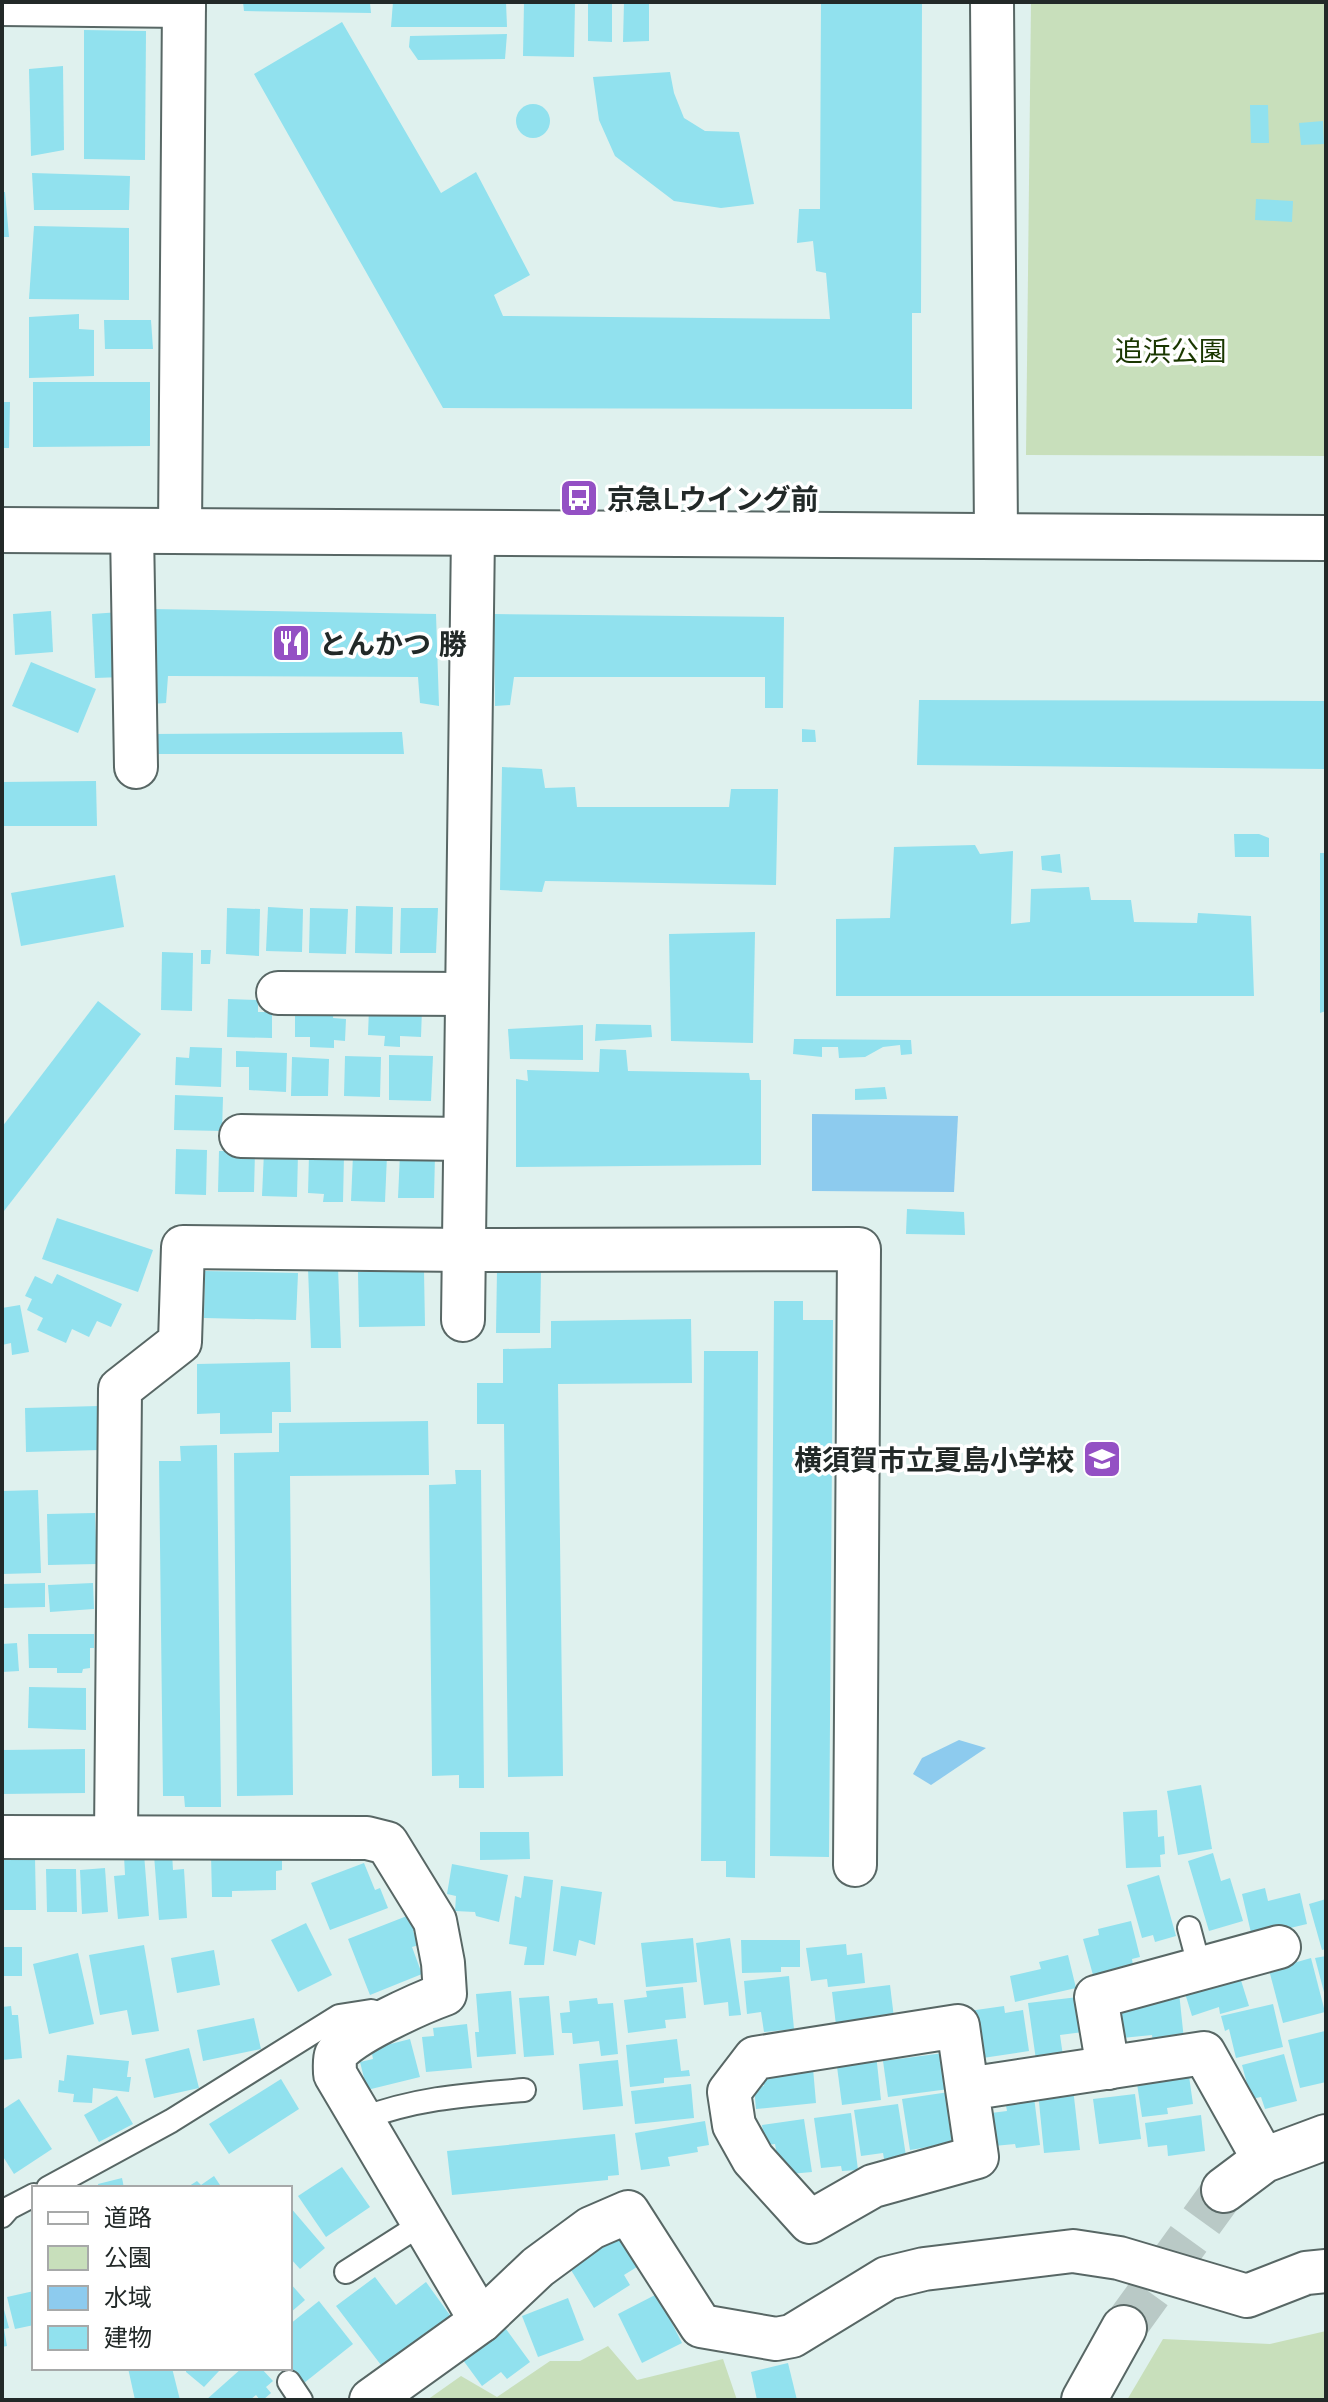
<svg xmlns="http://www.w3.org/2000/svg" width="1328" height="2402" font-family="Mulish,'Noto Sans JP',sans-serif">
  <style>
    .green { fill: #c8dfbb }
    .water { fill: #8dcbee }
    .building { fill: #91e1ee }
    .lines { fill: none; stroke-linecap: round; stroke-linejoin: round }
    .tertiary-tunnel { stroke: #b9c9c6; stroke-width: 44; stroke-dasharray: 44 22; stroke-linecap: butt }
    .service-casing { stroke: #586765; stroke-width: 26 }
    .minor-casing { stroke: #586765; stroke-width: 46 }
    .tertiary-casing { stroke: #586765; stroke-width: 48 }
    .service { stroke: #fff; stroke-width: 22 }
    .minor { stroke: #fff; stroke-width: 42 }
    .tertiary { stroke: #fff; stroke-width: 44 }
    .labels { text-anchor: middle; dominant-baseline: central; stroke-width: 7; stroke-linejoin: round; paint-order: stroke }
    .park-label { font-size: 28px; fill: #1a3700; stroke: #fff }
    .poi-label { font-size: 28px; font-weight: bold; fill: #222928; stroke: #fff; text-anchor: start }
  </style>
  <rect width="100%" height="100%" fill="#dff1ee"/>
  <g class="green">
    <polygon points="1031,2 1326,2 1326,456 1026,455"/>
    <polygon points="1326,2331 1326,2400 1127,2400 1163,2339 1270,2344"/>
    <polygon points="608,2346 637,2380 723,2359 737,2400 427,2400 461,2376 497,2397 550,2361 580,2361"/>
  </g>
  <g class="water">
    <polygon points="812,1114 958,1116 954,1192 812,1191"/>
    <polygon points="959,1740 986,1748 931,1785 913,1774 922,1758"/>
  </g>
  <g class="building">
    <polygon points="243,2 370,3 371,13 244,11"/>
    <polygon points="393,2 506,2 507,27 391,27"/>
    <polygon points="524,2 575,2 574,57 523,56"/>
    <polygon points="588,2 612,2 612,42 588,41"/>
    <polygon points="624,2 649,2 649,41 623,42"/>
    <polygon points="821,2 922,2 921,313 912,313 912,409 443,408 254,74 342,22 441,193 476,172 530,275 494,295 503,316 830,319 826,273 816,271 813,241 797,243 799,209 820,209"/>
    <polygon points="84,30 146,31 145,160 84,159"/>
    <polygon points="507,34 505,59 418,60 409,47 410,36"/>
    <polygon points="63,66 64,150 31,156 29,69"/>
    <polygon points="670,72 674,93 684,118 705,131 739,132 754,204 721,208 674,201 615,156 599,120 593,77"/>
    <circle cx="533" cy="121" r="17"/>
    <polygon points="1250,105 1268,105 1269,143 1251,143"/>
    <polygon points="1323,121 1324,144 1301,145 1299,123"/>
    <polygon points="32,173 130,176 129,210 34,210"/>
    <polygon points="2,192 5,192 9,237 2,237"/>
    <polygon points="1256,199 1293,201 1292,222 1255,220"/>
    <polygon points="34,226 129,228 129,300 29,299"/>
    <polygon points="79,314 79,329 94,330 94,376 29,378 29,317"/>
    <polygon points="104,320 151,320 153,349 105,349"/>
    <polygon points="33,382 150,382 150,446 33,447"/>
    <polygon points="2,402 10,402 9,448 2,448"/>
    <polygon points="151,609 436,614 439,706 420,703 418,677 168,676 166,703 151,704"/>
    <polygon points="51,611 53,652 15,655 13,614"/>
    <polygon points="120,612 122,677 95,678 92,614"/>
    <polygon points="494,614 784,617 783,708 765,708 765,677 514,677 510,705 495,706"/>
    <polygon points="31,662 96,689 78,733 12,706"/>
    <polygon points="919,700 1326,701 1326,769 917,765"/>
    <polygon points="802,729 815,730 816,742 802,742"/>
    <polygon points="402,732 404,754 150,754 152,734"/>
    <polygon points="502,767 542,769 545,788 575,787 577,807 729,807 731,789 778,789 776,885 545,881 542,892 500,890"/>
    <polygon points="96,781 97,826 2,826 2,782"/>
    <polygon points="1234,834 1259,834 1269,838 1269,857 1235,857"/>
    <polygon points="975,845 980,854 1013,851 1011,924 1030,922 1031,889 1089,887 1091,900 1131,900 1134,922 1197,923 1198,913 1251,916 1254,996 836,996 836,919 890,918 894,847"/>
    <polygon points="1320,853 1326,853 1326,1011 1320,1013"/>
    <polygon points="1060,854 1062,873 1042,870 1041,856"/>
    <polygon points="115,875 124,927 21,946 11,893"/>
    <polygon points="356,906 393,907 392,954 355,953"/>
    <polygon points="268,907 303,909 302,952 266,951"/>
    <polygon points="227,908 260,909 259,956 226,954"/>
    <polygon points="310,908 348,909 346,954 309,953"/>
    <polygon points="401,908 438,908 436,953 400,953"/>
    <polygon points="755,932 753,1043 671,1041 669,934"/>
    <polygon points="201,950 211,950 210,964 201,964"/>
    <polygon points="162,952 193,953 192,1011 161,1010"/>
    <polygon points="228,999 258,1000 258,1012 272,1012 272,1038 227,1037"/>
    <polygon points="98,1001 141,1034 4,1211 2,1210 2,1127"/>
    <polygon points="295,1007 334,1008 333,1018 346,1019 345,1041 334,1040 334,1048 310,1047 310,1037 295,1037"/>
    <polygon points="369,1008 422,1009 421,1037 400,1036 400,1047 384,1046 385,1036 368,1035"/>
    <polygon points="596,1024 651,1025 652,1037 595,1041"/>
    <polygon points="583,1025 583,1060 510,1059 508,1029"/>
    <polygon points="794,1039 911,1040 912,1054 901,1055 900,1045 883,1047 865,1057 839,1058 838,1047 822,1047 822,1057 793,1054"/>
    <polygon points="190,1047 222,1048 221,1087 175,1085 176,1057 189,1058"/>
    <polygon points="600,1049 626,1050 628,1071 749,1073 750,1080 761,1080 761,1165 516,1167 516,1079 528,1081 527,1070 599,1072"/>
    <polygon points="236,1051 287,1053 286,1092 249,1090 249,1067 236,1067"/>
    <polygon points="389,1055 433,1056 431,1101 389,1100"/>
    <polygon points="345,1056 381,1057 380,1097 344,1096"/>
    <polygon points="292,1057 329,1059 328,1096 291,1096"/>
    <polygon points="885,1087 887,1099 855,1100 855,1089"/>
    <polygon points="175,1095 223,1097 222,1131 174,1130"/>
    <polygon points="176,1149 207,1150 206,1195 175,1194"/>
    <polygon points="219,1151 255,1151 254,1192 218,1192"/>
    <polygon points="264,1152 298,1153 297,1197 262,1196"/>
    <polygon points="400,1154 435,1155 434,1198 398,1198"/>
    <polygon points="309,1155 344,1156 343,1202 323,1202 324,1194 308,1193"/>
    <polygon points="353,1155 387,1155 385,1202 351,1201"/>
    <polygon points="907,1209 964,1212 965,1235 906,1234"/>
    <polygon points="57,1218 153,1250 138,1292 42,1259"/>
    <polygon points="338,1267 341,1348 311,1348 308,1268"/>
    <polygon points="497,1269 541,1270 540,1333 496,1333"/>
    <polygon points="205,1271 298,1273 296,1320 204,1318"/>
    <polygon points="424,1271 425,1326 359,1327 358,1272"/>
    <polygon points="57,1274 122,1304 111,1327 97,1321 89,1337 72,1329 66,1343 37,1330 43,1318 27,1310 32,1299 25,1296 35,1276 52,1284"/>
    <polygon points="774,1301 803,1301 803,1320 833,1320 829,1857 770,1856"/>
    <polygon points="20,1305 29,1352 12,1355 11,1343 2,1345 2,1308"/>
    <polygon points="691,1319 692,1383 558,1384 563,1776 508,1777 504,1424 477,1424 477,1383 503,1383 503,1349 551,1348 551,1321"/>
    <polygon points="704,1351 758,1351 755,1878 726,1877 726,1861 701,1861"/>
    <polygon points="290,1362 291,1412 272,1412 272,1433 220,1434 220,1413 197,1414 197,1364"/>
    <polygon points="98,1406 100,1450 26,1452 25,1408"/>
    <polygon points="428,1421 429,1475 290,1476 293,1795 237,1796 234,1453 279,1452 279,1423"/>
    <polygon points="217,1445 221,1807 185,1807 184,1796 163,1796 159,1461 181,1461 180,1446"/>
    <polygon points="455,1470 481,1470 484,1788 459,1788 459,1775 432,1776 429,1485 456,1484"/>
    <polygon points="38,1490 41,1573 2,1574 2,1491"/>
    <polygon points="95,1513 97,1564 48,1565 47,1514"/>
    <polygon points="45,1583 45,1607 2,1608 2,1584"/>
    <polygon points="93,1583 94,1609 50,1612 48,1585"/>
    <polygon points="28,1634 94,1634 94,1648 90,1648 90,1668 83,1669 82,1673 57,1673 57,1668 29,1668"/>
    <polygon points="17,1643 19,1671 2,1672 2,1644"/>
    <polygon points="29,1687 86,1688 86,1730 28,1728"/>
    <polygon points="85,1749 85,1793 2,1794 2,1750"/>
    <polygon points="1201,1785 1212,1849 1178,1855 1167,1791"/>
    <polygon points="1157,1810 1158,1837 1164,1836 1165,1854 1160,1855 1161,1867 1126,1868 1123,1812"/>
    <polygon points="480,1832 529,1832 530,1859 480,1860"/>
    <polygon points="172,1853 173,1870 184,1869 187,1918 159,1920 154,1855"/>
    <polygon points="1213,1853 1221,1881 1230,1878 1243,1921 1209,1931 1188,1861"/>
    <polygon points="144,1854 149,1916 118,1919 114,1876 125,1875 124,1856"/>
    <polygon points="282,1854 282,1870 276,1871 276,1890 232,1891 232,1897 212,1897 211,1855"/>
    <polygon points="2,1856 35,1857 36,1910 2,1910"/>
    <polygon points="364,1863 375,1890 380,1888 388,1908 330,1930 311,1883"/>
    <polygon points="452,1864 508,1875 499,1922 476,1916 475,1912 455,1911 456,1896 447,1894"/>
    <polygon points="105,1868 108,1912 82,1914 80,1870"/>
    <polygon points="46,1869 76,1869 77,1912 47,1912"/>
    <polygon points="1159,1875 1176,1936 1155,1942 1153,1935 1142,1938 1127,1885"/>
    <polygon points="524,1876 553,1880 544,1965 524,1965 527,1947 509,1944 515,1896 521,1898"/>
    <polygon points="561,1886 602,1892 595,1945 579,1940 576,1956 553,1951"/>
    <polygon points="1265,1888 1268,1901 1300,1893 1307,1924 1252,1937 1242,1894"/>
    <polygon points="1326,1899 1326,1949 1322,1950 1309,1904"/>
    <polygon points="412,1914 418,1929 413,1931 419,1945 412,1947 422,1974 370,1995 348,1939"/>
    <polygon points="1131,1921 1140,1957 1132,1959 1133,1965 1093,1975 1083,1939 1099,1935 1098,1929"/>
    <polygon points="306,1923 332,1975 298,1992 271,1940"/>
    <polygon points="693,1938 697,1982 646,1987 641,1943"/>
    <polygon points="730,1938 741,2015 729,2016 728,2002 704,2005 696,1943"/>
    <polygon points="741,1940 800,1940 800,1967 781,1967 781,1972 742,1973"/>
    <polygon points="846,1944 847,1955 862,1953 865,1983 828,1987 827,1979 811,1981 806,1948"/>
    <polygon points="144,1945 159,2031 132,2035 127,2010 100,2015 89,1955"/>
    <rect x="2" y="1947" width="20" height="29"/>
    <polygon points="214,1950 220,1985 177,1993 171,1958"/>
    <polygon points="78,1953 94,2024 49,2034 33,1964"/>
    <polygon points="1068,1955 1076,1988 1015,2002 1010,1976 1041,1969 1039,1962"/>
    <polygon points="1326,1956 1326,1996 1325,1996 1315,1958"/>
    <polygon points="1311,1958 1325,2012 1283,2023 1269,1970"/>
    <polygon points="1239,1974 1249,2006 1220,2014 1219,2007 1192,2016 1184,1990"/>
    <polygon points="789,1976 794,2029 764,2032 761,2012 747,2014 744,1981"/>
    <polygon points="890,1985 894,2018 836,2025 832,1992"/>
    <polygon points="683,1987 686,2018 665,2020 666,2028 628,2033 624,2000 647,1997 646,1991"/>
    <polygon points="511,1991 516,2054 477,2057 475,2032 479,2032 476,1994"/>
    <polygon points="1179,1992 1184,2040 1153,2043 1152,2035 1122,2038 1119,2007"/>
    <polygon points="549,1996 554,2055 524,2057 519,1998"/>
    <polygon points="1078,1997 1083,2032 1060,2035 1063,2056 1036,2060 1028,2003"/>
    <polygon points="597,1998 598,2004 613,2003 618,2054 601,2056 599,2041 573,2044 572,2033 562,2033 560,2013 570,2012 569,2001"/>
    <polygon points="1273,2004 1283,2047 1236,2058 1229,2029 1225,2031 1221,2016"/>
    <polygon points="11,2006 12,2015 18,2015 22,2058 2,2060 2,2007"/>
    <polygon points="1004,2006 1005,2013 1023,2010 1029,2051 976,2059 969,2011"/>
    <polygon points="254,2018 261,2049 203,2061 197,2030"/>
    <polygon points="467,2024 472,2068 426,2072 422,2037 434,2036 433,2028"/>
    <polygon points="1325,2031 1326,2082 1300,2088 1288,2040"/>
    <polygon points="410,2039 420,2077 367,2090 360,2062 373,2059 371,2049"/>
    <polygon points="677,2039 681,2071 689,2070 690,2076 664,2078 664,2083 630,2087 626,2045"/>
    <polygon points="189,2048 199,2088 154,2098 145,2059"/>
    <polygon points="944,2053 949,2089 888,2097 883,2061"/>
    <polygon points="876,2054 881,2100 842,2105 836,2059"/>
    <polygon points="1284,2054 1297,2101 1265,2109 1261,2097 1251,2099 1242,2065"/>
    <polygon points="67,2055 129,2061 127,2077 131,2077 129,2092 93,2088 92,2103 73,2102 74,2094 58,2092 59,2080 64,2081"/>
    <polygon points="618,2060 623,2106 583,2110 579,2064"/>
    <polygon points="813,2068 816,2103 756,2109 754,2087 764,2086 762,2073"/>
    <polygon points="1188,2069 1193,2104 1167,2108 1168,2114 1142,2117 1136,2077"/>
    <polygon points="281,2079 299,2109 229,2154 209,2124"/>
    <polygon points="691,2084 694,2118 635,2124 631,2091"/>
    <polygon points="1073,2088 1080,2150 1044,2153 1038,2092"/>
    <polygon points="949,2092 953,2114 948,2114 952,2143 910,2150 902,2099"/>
    <polygon points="1135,2094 1141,2139 1099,2144 1093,2099"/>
    <polygon points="117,2096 133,2124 99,2142 84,2115"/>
    <polygon points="1034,2097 1040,2145 1016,2148 1015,2144 994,2146 991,2113 1007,2111 1005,2100"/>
    <polygon points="19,2099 52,2149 14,2174 2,2155 2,2110"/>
    <polygon points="898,2104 906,2156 884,2159 883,2153 861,2156 854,2110"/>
    <polygon points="851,2113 858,2170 842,2171 841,2166 821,2168 814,2118"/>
    <polygon points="1201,2115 1205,2151 1168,2156 1167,2145 1148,2147 1145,2123"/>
    <polygon points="804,2119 812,2172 790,2174 778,2162 775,2144 765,2145 762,2125"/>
    <polygon points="705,2121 709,2145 697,2147 698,2152 668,2157 670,2166 641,2170 635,2133"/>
    <polygon points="615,2134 619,2175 608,2176 608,2180 452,2195 447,2151"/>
    <polygon points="342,2167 370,2207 326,2237 298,2196"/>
    <polygon points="214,2176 222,2188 186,2188 197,2181 201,2185"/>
    <polygon points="122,2178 124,2188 99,2188 98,2184"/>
    <polygon points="290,2207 325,2248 300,2269 290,2258"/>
    <polygon points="620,2234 640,2265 624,2275 630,2285 594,2308 568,2265"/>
    <polygon points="375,2277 396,2305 426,2282 452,2318 384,2369 336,2306"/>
    <polygon points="290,2283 305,2300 290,2313"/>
    <polygon points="34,2291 34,2325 15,2329 7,2297"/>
    <polygon points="657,2294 682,2343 642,2363 618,2314"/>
    <polygon points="568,2298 584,2340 538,2357 522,2316"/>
    <polygon points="319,2301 353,2344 304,2383 290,2366 290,2324"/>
    <polygon points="2,2302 9,2328 4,2329 7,2346 2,2347"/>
    <polygon points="503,2325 530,2362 507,2379 501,2372 482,2386 460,2356"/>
    <polygon points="788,2363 797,2400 757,2400 751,2372"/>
    <polygon points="128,2368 172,2368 180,2400 135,2400"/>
    <polygon points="186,2368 215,2368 219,2371 204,2387 186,2372"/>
    <polygon points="242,2368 261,2368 273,2381 266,2387 271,2393 263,2400 260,2400 256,2395 250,2400 206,2400"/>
  </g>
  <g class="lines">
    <polyline class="tertiary-tunnel" points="1124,2328 1224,2190"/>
    <defs>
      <g id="service">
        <polyline points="1189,1928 1200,1969"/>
        <path d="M361 2119C417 2098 465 2095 524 2090"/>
        <polyline points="48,2188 171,2121 339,2016 371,2011 383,2014"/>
        <polyline points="2,2216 9,2208 34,2195"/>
        <polyline points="346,2272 423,2223"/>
        <polyline points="289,2382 301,2400"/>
      </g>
      <g id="minor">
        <polyline points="992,2 996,535"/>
        <polyline points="2,4 184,6"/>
        <polyline points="132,531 136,767"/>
        <polyline points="180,531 184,2"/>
        <polyline points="278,993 467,994"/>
        <polyline points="241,1136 465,1139"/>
        <polyline points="463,1320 473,533"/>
        <polyline points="116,1836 120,1389 180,1342 183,1247 464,1250 859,1249 855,1865"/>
        <path d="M2 1837 367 1838 387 1843 435 1921 443 1963 445 1994C423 2002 345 2036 336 2055 334 2060 335 2068 335 2074L481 2321"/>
        <polyline points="1108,2068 1096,1997 1279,1947"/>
        <polyline points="967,2089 958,2026 755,2058 729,2092 734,2125 753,2159 810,2222 873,2186 977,2157 967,2089 1204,2053 1264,2160"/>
        <polyline points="371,2400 481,2321 538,2267 591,2228 628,2212 701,2326 776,2339 792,2336 887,2278 924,2269 1073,2251 1119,2258 1247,2296 1306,2273 1326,2271"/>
      </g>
      <g id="tertiary">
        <polyline points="2,530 1326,538"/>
        <polyline points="1224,2190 1264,2160 1326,2137"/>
        <polyline points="1084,2400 1124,2328"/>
      </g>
    </defs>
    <use href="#service" class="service-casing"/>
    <use href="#minor" class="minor-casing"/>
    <use href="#tertiary" class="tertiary-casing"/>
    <use href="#service" class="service"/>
    <use href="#minor" class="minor"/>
    <use href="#tertiary" class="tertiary"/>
  </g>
  <defs>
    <symbol id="bus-square" viewBox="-11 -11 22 22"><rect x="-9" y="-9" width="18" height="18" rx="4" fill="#9450c4" stroke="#fff"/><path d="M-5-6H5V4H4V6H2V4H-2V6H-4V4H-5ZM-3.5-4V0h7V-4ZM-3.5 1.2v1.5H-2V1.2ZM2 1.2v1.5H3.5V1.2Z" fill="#fff"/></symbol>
    <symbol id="restaurant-square" viewBox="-11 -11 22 22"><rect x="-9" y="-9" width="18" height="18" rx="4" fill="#9450c4" stroke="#fff"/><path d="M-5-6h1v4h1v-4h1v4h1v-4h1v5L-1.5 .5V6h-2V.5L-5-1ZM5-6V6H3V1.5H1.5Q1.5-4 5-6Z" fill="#fff"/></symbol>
    <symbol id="school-square" viewBox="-11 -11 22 22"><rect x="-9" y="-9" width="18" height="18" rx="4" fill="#9450c4" stroke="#fff"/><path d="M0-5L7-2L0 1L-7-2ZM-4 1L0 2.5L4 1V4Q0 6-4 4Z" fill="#fff"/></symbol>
  </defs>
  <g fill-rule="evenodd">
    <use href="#bus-square" x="557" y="476" width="44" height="44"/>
    <use href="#restaurant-square" x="269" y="621" width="44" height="44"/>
    <use href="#school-square" x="1080" y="1437" width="44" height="44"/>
  </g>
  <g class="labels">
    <g class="park-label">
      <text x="1171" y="350">追浜公園</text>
    </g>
    <g class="poi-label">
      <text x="607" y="498">京急Lウイング前</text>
      <text x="319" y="643">とんかつ 勝</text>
      <text x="1074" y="1459" text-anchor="end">横須賀市立夏島小学校</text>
    </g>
  </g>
  <rect width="1328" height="2402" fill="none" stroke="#222928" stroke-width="8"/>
  <rect x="32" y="2186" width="260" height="184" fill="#ffffff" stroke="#a7a9a9" stroke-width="2"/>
  <rect x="48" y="2212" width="40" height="12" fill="#ffffff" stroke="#a7a9a9" stroke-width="2"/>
  <text x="104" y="2226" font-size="24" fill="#222928">道路</text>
  <rect x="48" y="2246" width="40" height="24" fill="#c8dfbb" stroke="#a7a9a9" stroke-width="2"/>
  <text x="104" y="2266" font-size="24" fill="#222928">公園</text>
  <rect x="48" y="2286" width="40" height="24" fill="#8dcbee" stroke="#a7a9a9" stroke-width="2"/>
  <text x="104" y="2306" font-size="24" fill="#222928">水域</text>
  <rect x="48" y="2326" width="40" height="24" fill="#91e1ee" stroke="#a7a9a9" stroke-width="2"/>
  <text x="104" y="2346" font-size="24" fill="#222928">建物</text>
</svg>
